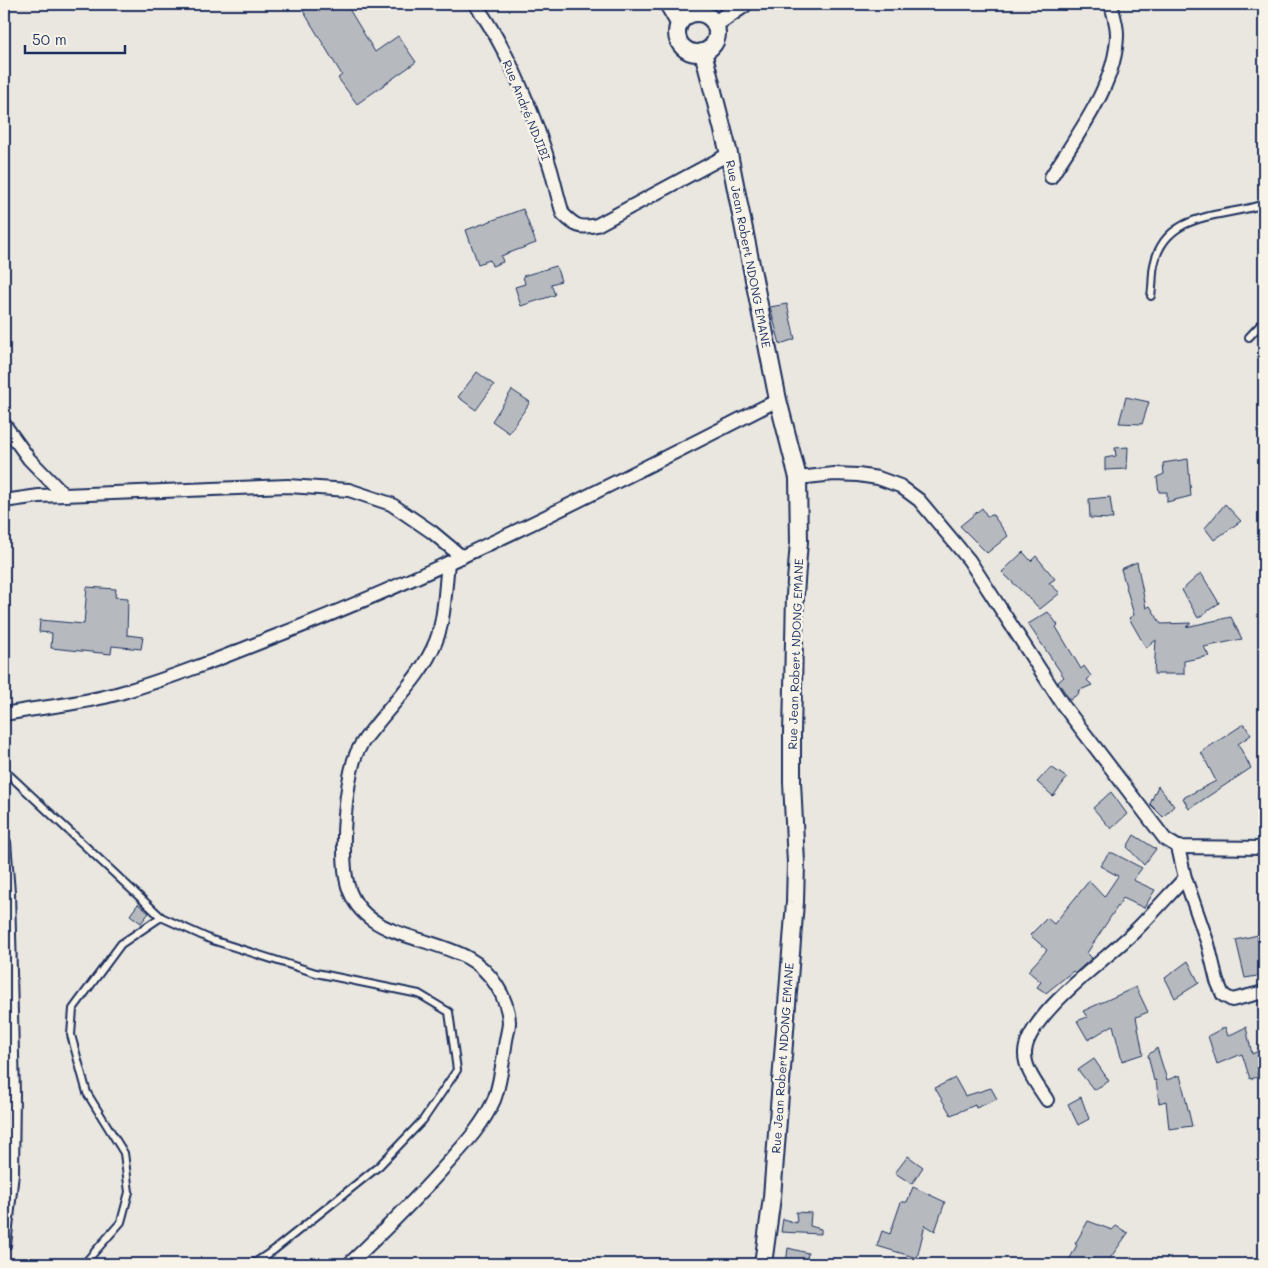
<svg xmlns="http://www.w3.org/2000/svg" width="1268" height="1268" font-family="Mali,sans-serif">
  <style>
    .building { fill: #b6babf; stroke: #1b2f5e }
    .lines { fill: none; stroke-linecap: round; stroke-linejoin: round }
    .service-casing { stroke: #1b2f5e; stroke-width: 10 }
    .minor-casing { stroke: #1b2f5e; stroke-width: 16 }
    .tertiary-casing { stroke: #1b2f5e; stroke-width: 20 }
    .service { stroke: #f7f3e8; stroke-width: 6 }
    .minor { stroke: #f7f3e8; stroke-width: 12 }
    .tertiary { stroke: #f7f3e8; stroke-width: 16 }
    .labels { text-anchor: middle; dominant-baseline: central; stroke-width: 5; stroke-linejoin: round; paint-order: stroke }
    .street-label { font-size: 12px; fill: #1b2f5e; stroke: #f7f3e8 }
  </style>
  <rect width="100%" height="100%" fill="#eae7e0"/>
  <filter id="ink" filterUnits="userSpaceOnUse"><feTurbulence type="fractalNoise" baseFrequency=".02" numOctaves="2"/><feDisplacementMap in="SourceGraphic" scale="10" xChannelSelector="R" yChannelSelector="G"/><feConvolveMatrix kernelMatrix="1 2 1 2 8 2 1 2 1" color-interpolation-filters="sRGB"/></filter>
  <g filter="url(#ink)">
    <g class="building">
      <polygon points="299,4 346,4 375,52 398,36 416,62 357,104 338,78 342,75"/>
      <polygon points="523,209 536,243 501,256 503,262 492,266 490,260 478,264 466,230"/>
      <polygon points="556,266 561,281 551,284 555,295 521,306 515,287 525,284 523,276"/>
      <polygon points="787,304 795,339 780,344 770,307"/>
      <polygon points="477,372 494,385 476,410 458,397"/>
      <polygon points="512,390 530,402 509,433 492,421"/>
      <polygon points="1126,397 1149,402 1142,424 1119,423"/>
      <polygon points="1128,447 1127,469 1105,470 1105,458 1116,456 1115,448"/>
      <polygon points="1188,459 1191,496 1167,502 1167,492 1159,492 1157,477 1164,474 1163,463"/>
      <polygon points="1110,497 1113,519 1090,518 1089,499"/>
      <polygon points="1225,504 1241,521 1214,540 1205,528"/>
      <polygon points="982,508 987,516 993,515 1008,536 987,553 960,526"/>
      <polygon points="1023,552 1031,561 1036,556 1055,579 1049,583 1060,593 1040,609 1002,572"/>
      <polygon points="1137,562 1146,608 1150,606 1161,624 1191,623 1186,627 1231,617 1242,639 1204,647 1209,656 1184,661 1184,674 1154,674 1156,640 1146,648 1129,618 1134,615 1121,569"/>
      <polygon points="1201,573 1219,603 1198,618 1182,590"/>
      <polygon points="87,587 116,589 115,597 128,598 127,635 143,637 141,649 112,646 111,654 51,648 52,633 39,632 40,620 84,624"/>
      <polygon points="1048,612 1058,625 1056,627 1081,669 1084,666 1091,676 1087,680 1092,685 1078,691 1079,693 1070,700 1058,682 1064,677 1028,624"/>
      <polygon points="1244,724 1251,735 1238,744 1251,768 1189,809 1183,798 1216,781 1201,752"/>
      <polygon points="1051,767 1067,778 1053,796 1037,782"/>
      <polygon points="1158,786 1174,806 1163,817 1150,804"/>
      <polygon points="1111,792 1127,814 1111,829 1093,808"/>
      <polygon points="1134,835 1156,849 1144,865 1127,847"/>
      <polygon points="1109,853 1113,853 1142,868 1133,880 1155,890 1144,908 1123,898 1087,953 1092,958 1075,973 1073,971 1046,993 1037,987 1041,982 1028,971 1047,950 1030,935 1047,918 1054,924 1089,881 1104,897 1118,876 1100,866"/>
      <polygon points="138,904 149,913 141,923 130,915"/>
      <polygon points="1262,934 1264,940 1264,975 1245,978 1236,940"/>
      <polygon points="1188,961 1199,983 1175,998 1165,978"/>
      <polygon points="1136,987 1148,1012 1136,1017 1143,1054 1122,1061 1113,1025 1088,1040 1077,1021 1087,1017 1083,1011"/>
      <polygon points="1225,1027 1228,1036 1246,1027 1252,1054 1264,1048 1264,1070 1257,1073 1258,1077 1250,1079 1242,1054 1217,1064 1208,1036"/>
      <polygon points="1157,1048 1167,1080 1180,1075 1192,1126 1169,1129 1166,1101 1159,1103 1156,1080 1154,1081 1148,1055"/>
      <polygon points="1094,1059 1109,1081 1094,1090 1078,1070"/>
      <polygon points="955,1078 965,1096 991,1088 997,1099 976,1108 975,1105 951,1115 935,1088"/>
      <polygon points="1081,1097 1089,1119 1078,1125 1068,1104"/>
      <polygon points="908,1156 923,1167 912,1184 895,1173"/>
      <polygon points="913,1187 945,1202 935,1231 925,1225 917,1258 877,1246 882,1231 890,1234 901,1202 907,1202"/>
      <polygon points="796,1212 811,1213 810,1226 821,1229 821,1234 781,1232 783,1219 797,1223"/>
      <polygon points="1088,1221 1112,1230 1116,1226 1128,1233 1106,1264 1067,1264 1077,1245 1075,1244"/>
      <polygon points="788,1248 808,1253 806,1264 786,1264"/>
    </g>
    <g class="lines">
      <defs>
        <g id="service">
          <path d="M1151 296C1153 285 1152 275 1154 265 1165 210 1224 218 1264 204"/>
          <polyline points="1249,337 1264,321"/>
          <polyline points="4,770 161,917 212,940 316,973 419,994 449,1012 457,1070 423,1120 379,1166 274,1250 253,1264"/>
          <polyline points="84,1264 121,1222 129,1192 124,1153 87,1093 71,1035 73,1009 121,944 161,917"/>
        </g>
        <g id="minor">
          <path d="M475 4C507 47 536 118 551 170 555 184 558 199 563 214 575 226 580 229 597 225L729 154"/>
          <polyline points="693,4 694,13"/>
          <path d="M1051 177C1076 136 1117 84 1117 34 1117 24 1113 13 1111 4"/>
          <polyline points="4,424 29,459 64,495"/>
          <polyline points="798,478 834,474 858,475 878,478 900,486 919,500 969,560 1063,705 1165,839 1178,847 1264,848"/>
          <polyline points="4,501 39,496 288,486 349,490 391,504 432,532 462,557"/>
          <path d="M4 714C42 707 82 704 120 693 171 678 221 658 271 638 445 571 611 485 778 400"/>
          <polyline points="4,842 8,893 13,1094 12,1173 4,1245"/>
          <polyline points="1178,847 1185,878 1208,944 1217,981 1223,995 1232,1000 1264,992"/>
          <path d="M1047 1100C1038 1086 1024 1069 1025 1052 1028 1014 1108 958 1135 931 1152 914 1168 896 1185 878"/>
          <path d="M349 1264C383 1232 416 1199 447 1164 465 1144 483 1125 494 1100 501 1082 503 1059 506 1040 507 1034 509 1028 509 1022 508 997 490 970 468 958 422 932 351 939 345 870 342 838 345 791 354 760 357 750 365 738 372 730 394 701 422 676 436 641 445 618 445 588 448 563"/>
        </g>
        <g id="tertiary">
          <polyline points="668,4 679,23"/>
          <circle cx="697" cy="33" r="20"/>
          <polyline points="715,24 744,4"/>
          <polyline points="703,52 729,154 778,400 798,478 799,541 795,595 792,734 792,782 796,863 795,902 772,1197 763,1264"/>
        </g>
      </defs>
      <use href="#service" class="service-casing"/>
      <use href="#minor" class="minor-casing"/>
      <use href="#tertiary" class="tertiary-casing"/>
      <use href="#service" class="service"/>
      <use href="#minor" class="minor"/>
      <use href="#tertiary" class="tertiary"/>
    </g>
  </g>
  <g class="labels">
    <g class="street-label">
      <text transform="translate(527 110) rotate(68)">Rue André NDJIBI</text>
      <text transform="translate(749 254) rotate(79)">Rue Jean Robert NDONG EMANE</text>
      <text transform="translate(795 654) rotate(-88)">Rue Jean Robert NDONG EMANE</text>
      <text transform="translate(782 1058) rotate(-86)">Rue Jean Robert NDONG EMANE</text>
    </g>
  </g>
  <rect width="1268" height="1268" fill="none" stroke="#f7f3e8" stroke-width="20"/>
  <rect x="10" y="10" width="1248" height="1248" fill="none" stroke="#1b2f5e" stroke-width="2" filter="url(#ink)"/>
  <path d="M25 45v8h100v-8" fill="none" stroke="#1b2f5e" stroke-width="2.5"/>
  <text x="32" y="45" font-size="15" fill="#1b2f5e" stroke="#f7f3e8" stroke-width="4" paint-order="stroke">50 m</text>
</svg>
